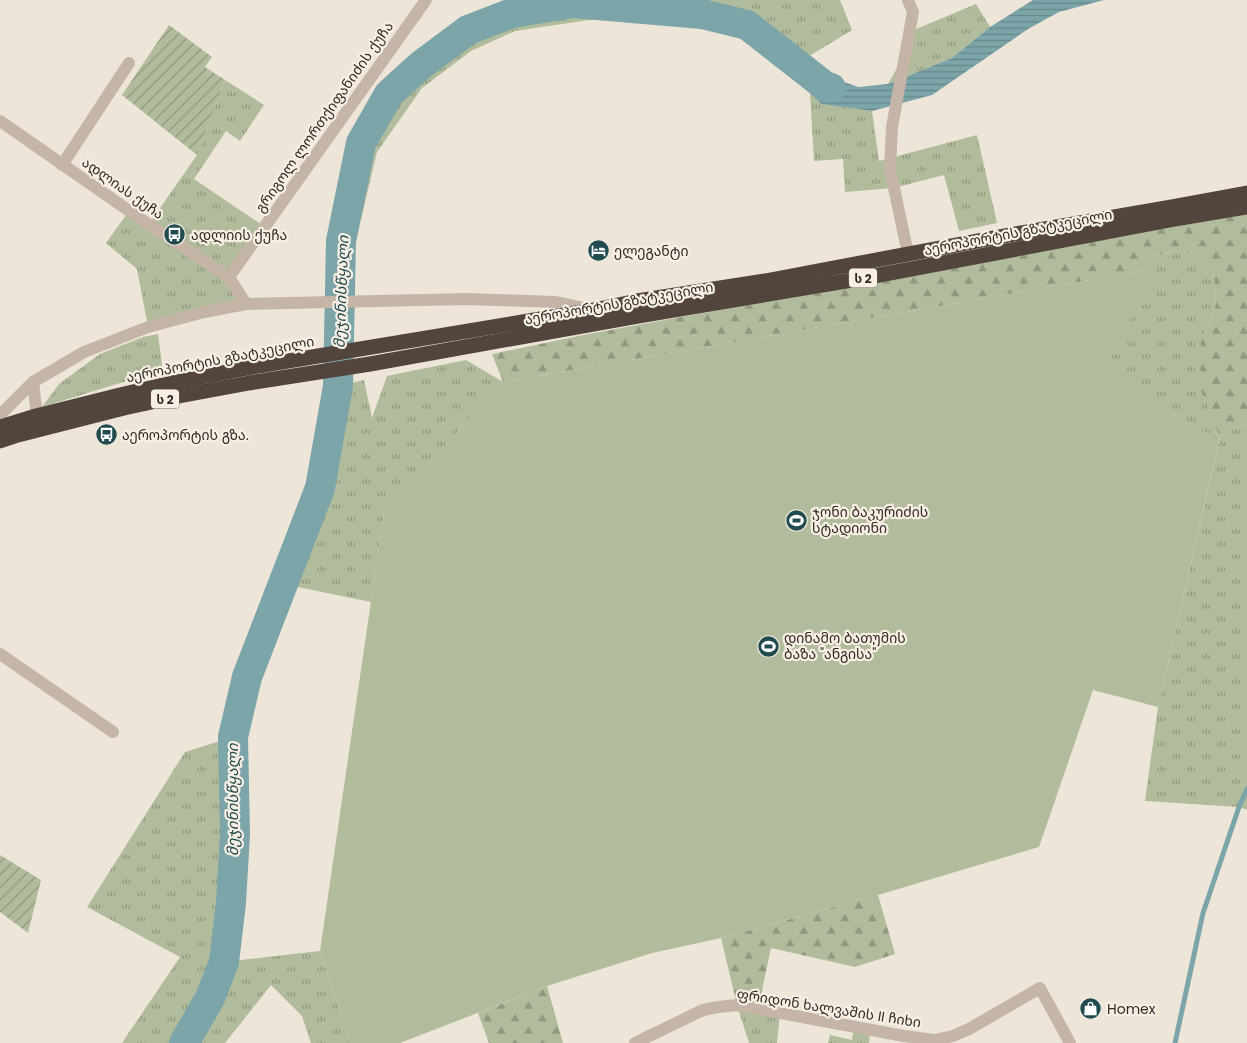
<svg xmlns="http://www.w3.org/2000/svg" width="1247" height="1043" font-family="Poppins,'Noto Sans Georgian',sans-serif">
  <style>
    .grass { fill: url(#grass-tufts) }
    .forest { fill: url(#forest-firs) }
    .park { fill: #b0bc9b }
    .garden { fill: url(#garden-furrows) }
    .water { fill: url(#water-rules) }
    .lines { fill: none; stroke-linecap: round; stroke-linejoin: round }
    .stream { stroke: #7ba5a9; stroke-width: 5 }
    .river { stroke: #7ba5a9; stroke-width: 30 }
    .street { stroke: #c5b5a6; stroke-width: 12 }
    .highway { stroke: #52453e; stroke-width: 15 }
    .labels { text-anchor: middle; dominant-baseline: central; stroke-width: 4.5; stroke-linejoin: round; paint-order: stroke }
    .shield { fill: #f7efe4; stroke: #6d655f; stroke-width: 1 }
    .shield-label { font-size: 12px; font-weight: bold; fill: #322a26 }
    .street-label { font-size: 14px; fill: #322a26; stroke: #f7efe4 }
    .poi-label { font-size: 14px; fill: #322a26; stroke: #f7efe4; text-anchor: start }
    .water-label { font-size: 15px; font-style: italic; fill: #204b4f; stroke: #f7efe4 }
  </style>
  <defs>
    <pattern id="grass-tufts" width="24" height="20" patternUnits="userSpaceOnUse" patternTransform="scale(1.25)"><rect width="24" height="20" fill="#b0bc9b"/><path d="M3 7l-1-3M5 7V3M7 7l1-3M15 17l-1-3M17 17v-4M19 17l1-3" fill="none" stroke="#90997e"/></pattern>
    <pattern id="forest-firs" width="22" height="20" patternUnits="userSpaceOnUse" patternTransform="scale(1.25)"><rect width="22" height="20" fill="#b0bc9b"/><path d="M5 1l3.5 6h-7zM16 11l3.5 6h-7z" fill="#90997e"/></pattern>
    <pattern id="garden-furrows" width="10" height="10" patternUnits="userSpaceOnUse" patternTransform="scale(1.25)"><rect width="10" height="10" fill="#b0bc9b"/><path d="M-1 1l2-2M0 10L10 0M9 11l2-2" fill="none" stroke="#90997e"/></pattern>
    <pattern id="water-rules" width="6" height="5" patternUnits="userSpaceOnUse" patternTransform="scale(1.25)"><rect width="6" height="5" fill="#7ba5a9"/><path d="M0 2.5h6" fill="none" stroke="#658789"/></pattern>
  </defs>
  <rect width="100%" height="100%" fill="#eee5d9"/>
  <g class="grass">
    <polygon points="654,0 840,0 852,30 788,69 747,25 702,14 657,10 515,31 471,51 422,88 377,152 352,257 340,284 341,241 361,143 389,94 421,65 468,30 512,13 574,3 656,10"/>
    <polygon points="976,4 990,27 952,58 888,84 904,56 909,32"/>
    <polygon points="225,80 264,105 240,141 226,131 194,179 265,227 229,277 246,304 148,327 137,269 106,243 129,211 149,224 197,155"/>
    <polygon points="810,92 821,104 872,111 879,161 977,135 997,223 959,231 944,175 894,188 845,192 843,159 814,161"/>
    <polygon points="1177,251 1198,255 1213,271 1216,295 1215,310 1201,341 1220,436 1247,423 1247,810 1239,807 1145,801 1158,707 1220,437 1194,429 1102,365 1156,277 1142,271 1150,256"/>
    <polygon points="158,334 163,373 130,380 42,407 59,384 100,354 143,337"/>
    <polygon points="466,360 503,382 384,512 371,602 283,584 320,488 338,386 364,380 372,418 387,376"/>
    <polygon points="233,737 235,834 231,903 224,962 320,951 351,1043 311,1043 302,1016 271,985 225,1043 122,1043 180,957 87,907 185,752"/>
    <polygon points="737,1005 780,1013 777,1043 749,1043"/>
    <polygon points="854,1027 870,1030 869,1043 828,1043 830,1035 852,1040"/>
  </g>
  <g class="forest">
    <polygon points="1247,214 1247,423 1220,436 1200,388 1201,341 1215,310 1216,295 1213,271 1198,255 1177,251 1150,256 1142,271 503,382 492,354 583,335 1166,228"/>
    <polygon points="878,895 895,954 855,967 771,948 758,1009 737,1005 721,938"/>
    <polygon points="547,986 563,1043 489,1043 478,1013"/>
  </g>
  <polygon class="park" points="1142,271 1156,277 1103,365 1194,429 1220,436 1158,707 1093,690 1039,847 878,895 721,938 652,953 547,986 400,1043 351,1043 320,951 384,512 503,382"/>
  <g class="garden">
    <polygon points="169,25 212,57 205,67 225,80 197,155 122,95"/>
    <polygon points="0,855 41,880 28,933 0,912"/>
  </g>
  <polygon class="water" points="1033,0 1104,0 1059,12 1028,29 932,95 872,111 821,104 788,69 805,59 825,75 858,87 888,84 952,58 990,27"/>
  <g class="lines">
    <polyline class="stream" points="1175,1043 1203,913 1239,807 1247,789"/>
    <polyline class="river" points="184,1043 210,998 224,962 231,903 235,834 233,737 247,677 320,488 338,386 341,241 361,143 389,94 421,65 468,30 512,13 574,3 702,14 747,25 825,86 831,88"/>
    <g class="street">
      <polyline points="908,0 913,12 892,127 890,169 908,254"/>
      <polyline points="0,121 148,224 229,277 246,304"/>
      <polyline points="62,165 129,63"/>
      <polyline points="229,277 426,0"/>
      <polyline points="33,382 38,424"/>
      <polyline points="0,415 33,382 84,352 148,327 204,312 246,304 468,299 556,302 589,309"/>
      <polyline points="0,654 113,732"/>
      <polyline points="635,1043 703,1010 718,1007 737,1005 904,1036 934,1040 953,1036 969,1029 1040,988 1070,1043"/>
    </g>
    <g class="highway">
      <polyline points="0,427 36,416 120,395 176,382 258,366 594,310 637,301 765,281 1009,235 1172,207 1247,193"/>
      <polyline points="0,441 18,435 124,408 179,396 249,383 370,364 638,316 858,279 1170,220 1247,207"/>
    </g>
  </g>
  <defs>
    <symbol id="bus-disc" viewBox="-11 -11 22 22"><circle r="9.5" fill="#204b4f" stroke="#f7efe4"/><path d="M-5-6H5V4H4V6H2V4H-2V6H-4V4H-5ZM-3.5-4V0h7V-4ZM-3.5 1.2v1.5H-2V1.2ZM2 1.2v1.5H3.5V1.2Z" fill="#fff"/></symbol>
    <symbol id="hotel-disc" viewBox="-11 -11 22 22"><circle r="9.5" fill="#204b4f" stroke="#f7efe4"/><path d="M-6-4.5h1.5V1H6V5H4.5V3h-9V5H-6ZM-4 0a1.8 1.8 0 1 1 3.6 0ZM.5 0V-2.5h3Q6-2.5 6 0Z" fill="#fff"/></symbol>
    <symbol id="stadium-disc" viewBox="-11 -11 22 22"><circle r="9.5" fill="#204b4f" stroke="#f7efe4"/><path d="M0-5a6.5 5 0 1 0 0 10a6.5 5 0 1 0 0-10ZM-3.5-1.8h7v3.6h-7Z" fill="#fff"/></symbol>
    <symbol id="shop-disc" viewBox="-11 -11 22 22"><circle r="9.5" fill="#204b4f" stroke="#f7efe4"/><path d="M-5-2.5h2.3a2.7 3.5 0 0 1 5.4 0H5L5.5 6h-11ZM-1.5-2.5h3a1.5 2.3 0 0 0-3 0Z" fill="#fff"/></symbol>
  </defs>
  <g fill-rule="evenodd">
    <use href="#bus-disc" x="162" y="222" width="25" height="25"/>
    <use href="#hotel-disc" x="586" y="238" width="25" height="25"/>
    <use href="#bus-disc" x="94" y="422" width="25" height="25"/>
    <use href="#stadium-disc" x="784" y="508" width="25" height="25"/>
    <use href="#stadium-disc" x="756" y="634" width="25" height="25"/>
    <use href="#shop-disc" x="1078" y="996" width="25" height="25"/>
  </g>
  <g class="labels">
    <g class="shield">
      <rect x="849" y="268.5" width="28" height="19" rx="4"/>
      <rect x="151" y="389.5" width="28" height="19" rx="4"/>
    </g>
    <g class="shield-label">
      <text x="863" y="278">ს 2</text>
      <text x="165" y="399">ს 2</text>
    </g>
    <g class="street-label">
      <text transform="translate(324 117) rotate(-55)">გრიგოლ ლორთქიფანიძის ქუჩა</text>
      <text transform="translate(123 188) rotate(35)">ადლიას ქუჩა</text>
      <text transform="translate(1018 232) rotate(-11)">აეროპორტის გზატკეცილი</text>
      <text transform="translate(619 303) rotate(-10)">აეროპორტის გზატკეცილი</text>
      <text transform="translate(220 359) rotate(-11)">აეროპორტის გზატკეცილი</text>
      <text transform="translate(829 1008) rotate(9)">ფრიდონ ხალვაშის II ჩიხი</text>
    </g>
    <g class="poi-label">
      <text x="191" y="235">ადლიის ქუჩა</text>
      <text x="614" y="251">ელეგანტი</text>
      <text x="122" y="435">აეროპორტის გზა.</text>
      <text x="812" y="512">ჯონი ბაკურიძის<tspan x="812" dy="16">სტადიონი</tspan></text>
      <text x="784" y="638">დინამო ბათუმის<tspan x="784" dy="16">ბაზა "ანგისა"</tspan></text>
      <text x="1107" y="1009">Homex</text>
    </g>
    <g class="water-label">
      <text transform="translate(341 292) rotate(-88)">მეჯინისწყალი</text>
      <text transform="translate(232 800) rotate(-90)">მეჯინისწყალი</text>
    </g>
  </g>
</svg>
